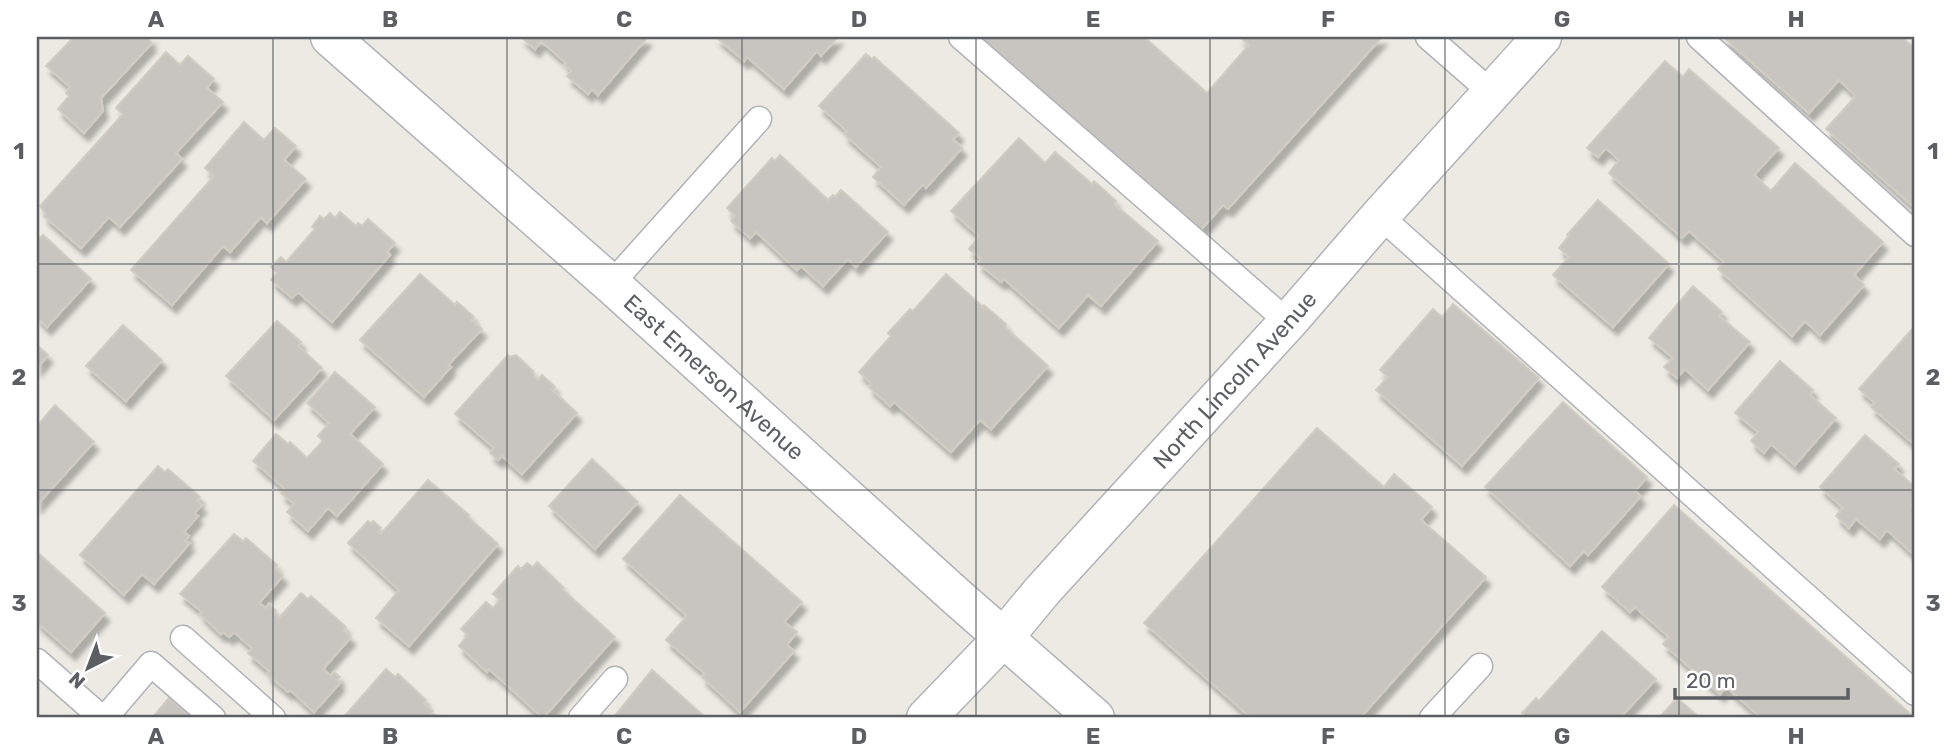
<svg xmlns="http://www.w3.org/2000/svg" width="1952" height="755" font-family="Rubik,sans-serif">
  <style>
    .building { fill: #c8c5c0; stroke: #d0ccc2; stroke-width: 2; filter: url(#shadow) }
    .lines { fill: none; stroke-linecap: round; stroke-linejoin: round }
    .service-casing { stroke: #b0b3b7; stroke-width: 27 }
    .minor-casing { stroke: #b0b3b7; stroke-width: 41 }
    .tertiary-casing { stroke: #b0b3b7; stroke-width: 41 }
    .service { stroke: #fff; stroke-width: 24 }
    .minor { stroke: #fff; stroke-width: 38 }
    .tertiary { stroke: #fff; stroke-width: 38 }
    .grid { fill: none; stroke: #5b5e62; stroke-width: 2; stroke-opacity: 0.55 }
    .labels { text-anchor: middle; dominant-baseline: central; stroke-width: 5; stroke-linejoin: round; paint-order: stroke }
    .street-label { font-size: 23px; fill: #5b5e62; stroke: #fff }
    .neatline { fill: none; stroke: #5b5e62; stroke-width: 2.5 }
    .grid-label { font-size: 23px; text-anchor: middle; font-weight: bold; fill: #5b5e62 }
  </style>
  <defs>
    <filter id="shadow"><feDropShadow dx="4.5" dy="8" stdDeviation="2" flood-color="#0004"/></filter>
  </defs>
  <rect width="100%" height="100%" fill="#eceae3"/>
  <g class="building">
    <polygon points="74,37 151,37 148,39 152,43 101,98 103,111 84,133 58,109 69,96 66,93 70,87 46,66"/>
    <polygon points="521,37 645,37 647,38 598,95 592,89 588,94 567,76 572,71 564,65 566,63 541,41 535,49"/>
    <polygon points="716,37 838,37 821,56 817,51 784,89 747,57 744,61"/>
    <polygon points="974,37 1144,37 1207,93 1249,45 1240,37 1382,37 1228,209 1223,205 1196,235"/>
    <polygon points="1723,37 1902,37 1915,49 1915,208 1826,129 1856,96 1839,80 1809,113"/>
    <polygon points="166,52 180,65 188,56 214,79 207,88 223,102 176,153 182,159 120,227 109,217 81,248 44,216 46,214 40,206 123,114 116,108"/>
    <polygon points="866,54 872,59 874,57 959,133 953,139 962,148 926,188 923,184 904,205 873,177 881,167 844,134 847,131 819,106"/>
    <polygon points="1665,61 1683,77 1689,69 1779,148 1754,175 1771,191 1795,163 1883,242 1854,275 1864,285 1820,335 1805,321 1792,336 1718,269 1724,262 1689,231 1682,238 1609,173 1619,160 1606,148 1598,157 1587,148"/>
    <polygon points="244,122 264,140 275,128 296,146 284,160 306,179 267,223 261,217 230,252 223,246 172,305 131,270 214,176 205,168"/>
    <polygon points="1019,138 1045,163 1055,152 1092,184 1094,181 1116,201 1114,204 1158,241 1101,306 1088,295 1059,328 1004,279 1001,282 978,263 981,259 969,249 979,236 951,211"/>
    <polygon points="780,155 828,200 833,195 835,197 841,190 888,232 856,267 848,259 823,286 801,266 797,270 756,232 750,238 731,221 735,216 727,208 772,158 775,161"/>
    <polygon points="1598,200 1669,264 1613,327 1553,275 1569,257 1559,248 1569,236 1567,235"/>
    <polygon points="340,212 356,226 358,223 362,226 368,219 395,243 387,252 390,255 332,322 298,292 292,298 271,280 277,273 271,267 281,257 286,262 315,229 312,227 320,216 324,219 330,213 335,218"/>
    <polygon points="37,235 40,238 43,235 91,279 47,327 37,317"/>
    <polygon points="420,274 455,305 457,302 474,317 471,320 482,329 448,365 451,367 424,397 360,340"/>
    <polygon points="946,274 983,307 984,305 1006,324 1005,327 1048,366 991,429 980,420 951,452 894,402 890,406 869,387 872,384 859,372 891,336 888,333 910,309 913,311"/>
    <polygon points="1693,286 1722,312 1719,316 1750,342 1708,390 1685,369 1677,378 1664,367 1673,358 1649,338"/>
    <polygon points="1453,304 1539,378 1462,466 1376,390 1388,377 1380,370 1433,309 1442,317"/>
    <polygon points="277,321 301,342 298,346 322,368 274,420 226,376"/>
    <polygon points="123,325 162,360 126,401 86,366"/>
    <polygon points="1914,327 1915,328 1915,445 1871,407 1875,403 1859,389"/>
    <polygon points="37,345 48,355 37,368"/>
    <polygon points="508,355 510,357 516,355 533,371 534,376 538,380 542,375 555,387 552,390 577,413 522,474 502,456 498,460 490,453 494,448 455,414"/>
    <polygon points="1780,361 1813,390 1810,395 1836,418 1795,465 1771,444 1764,453 1751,441 1758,432 1735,413"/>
    <polygon points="335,372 375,407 350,434 383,464 337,516 328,508 308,531 287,512 294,504 281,493 285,489 253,461 276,434 288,444 290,442 307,458 323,441 318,436 329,423 307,403"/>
    <polygon points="1563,402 1647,477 1635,491 1641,496 1588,555 1584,551 1570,566 1485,487"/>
    <polygon points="55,405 94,442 37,505 37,426"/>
    <polygon points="1317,428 1384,487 1394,474 1432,507 1421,520 1486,577 1360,718 1251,718 1144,623"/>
    <polygon points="1865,435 1899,464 1894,469 1915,487 1915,499 1911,505 1915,509 1915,547 1911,552 1887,530 1880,539 1856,519 1849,528 1836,516 1843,508 1820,487"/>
    <polygon points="592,459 638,502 595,549 549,506"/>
    <polygon points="158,466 165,472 168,469 200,497 197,501 202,505 194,513 198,516 184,532 189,536 185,541 190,543 154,584 142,574 124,595 80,555"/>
    <polygon points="428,480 469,515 468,517 498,544 409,646 376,618 399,590 348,543 368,521 371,524 373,521 381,528 378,532 381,534"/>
    <polygon points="680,495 802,602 784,622 797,632 787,645 794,651 740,712 702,677 705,674 666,640 687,616 623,559"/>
    <polygon points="1674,505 1915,718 1757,718 1759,716 1726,687 1720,694 1663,644 1669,637 1635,607 1630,612 1602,587"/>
    <polygon points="234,534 243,541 246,538 277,565 275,568 283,576 259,603 266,608 269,604 276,611 274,614 279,618 301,593 308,599 311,596 346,627 343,630 351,637 323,669 331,676 334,672 340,677 337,680 340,683 314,712 290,690 288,692 267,674 269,671 248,653 252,648 234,632 229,637 223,632 221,634 200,614 202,612 180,594"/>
    <polygon points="37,552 105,613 71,652 37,622"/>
    <polygon points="537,562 564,588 562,589 615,637 543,718 489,669 487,672 459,646 468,635 461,629 486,602 493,608 500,600 493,594 518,566 521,569 527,563 533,567"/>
    <polygon points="1602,631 1656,679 1620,718 1529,718 1522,713 1536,698 1539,701"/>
    <polygon points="386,669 395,677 398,674 426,700 423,703 433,711 427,718 343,718"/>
    <polygon points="652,670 706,718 708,716 710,718 613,718"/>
    <polygon points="169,698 192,718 152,718"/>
    <polygon points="1677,698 1700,718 1659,718"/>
  </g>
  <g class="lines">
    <defs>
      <g id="service">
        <polyline points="961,37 1288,322"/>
        <polyline points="1428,37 1492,93"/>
        <polyline points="1699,37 1915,234"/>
        <polyline points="1380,216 1915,693"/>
        <polyline points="611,284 759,119"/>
        <polyline points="183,638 273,718"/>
        <polyline points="37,661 102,718"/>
        <polyline points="105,718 151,664 213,718"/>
        <polyline points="581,718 615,679"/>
        <polyline points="1432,718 1480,666"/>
      </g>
      <g id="minor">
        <path id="s1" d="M926 718 1004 637 1043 590 1288 322 1380 216 1542 37"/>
      </g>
      <g id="tertiary">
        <path id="s2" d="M330 37 611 284 958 598 1095 718"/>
      </g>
    </defs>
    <use href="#service" class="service-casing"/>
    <use href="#minor" class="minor-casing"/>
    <use href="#tertiary" class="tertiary-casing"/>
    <use href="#service" class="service"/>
    <use href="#minor" class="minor"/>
    <use href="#tertiary" class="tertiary"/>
  </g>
  <path class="grid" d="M273 37V718M507 37V718M742 37V718M976 37V718M1210 37V718M1445 37V718M1679 37V718M37 264H1915M37 490H1915"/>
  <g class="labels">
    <g class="street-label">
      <text stroke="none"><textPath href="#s2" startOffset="513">East Emerson Avenue</textPath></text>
      <text stroke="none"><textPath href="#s1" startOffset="458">North Lincoln Avenue</textPath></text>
    </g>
  </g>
  <rect width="1952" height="755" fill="none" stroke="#ffffff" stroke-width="77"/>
  <g transform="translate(88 668) rotate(222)" stroke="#ffffff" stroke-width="5" paint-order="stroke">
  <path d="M0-5L12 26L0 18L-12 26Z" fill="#5b5e62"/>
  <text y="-10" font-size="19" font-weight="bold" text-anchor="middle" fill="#5b5e62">N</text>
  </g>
  <path d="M1675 688v10h173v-10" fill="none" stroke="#5b5e62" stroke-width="3.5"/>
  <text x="1686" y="688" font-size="21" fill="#5b5e62" stroke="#ffffff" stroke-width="5" paint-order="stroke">20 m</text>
  <rect x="38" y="38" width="1875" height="678" class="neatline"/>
  <g class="grid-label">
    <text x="156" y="27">A</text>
    <text x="390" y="27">B</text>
    <text x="624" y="27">C</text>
    <text x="859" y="27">D</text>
    <text x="1093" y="27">E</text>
    <text x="1328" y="27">F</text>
    <text x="1562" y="27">G</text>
    <text x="1796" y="27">H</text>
    <text x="19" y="159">1</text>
    <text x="1933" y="159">1</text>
    <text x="19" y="385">2</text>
    <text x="1933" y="385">2</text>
    <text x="19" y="611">3</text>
    <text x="1933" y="611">3</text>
    <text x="156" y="744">A</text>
    <text x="390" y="744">B</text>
    <text x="624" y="744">C</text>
    <text x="859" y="744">D</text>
    <text x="1093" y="744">E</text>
    <text x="1328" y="744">F</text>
    <text x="1562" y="744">G</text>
    <text x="1796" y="744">H</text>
  </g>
</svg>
